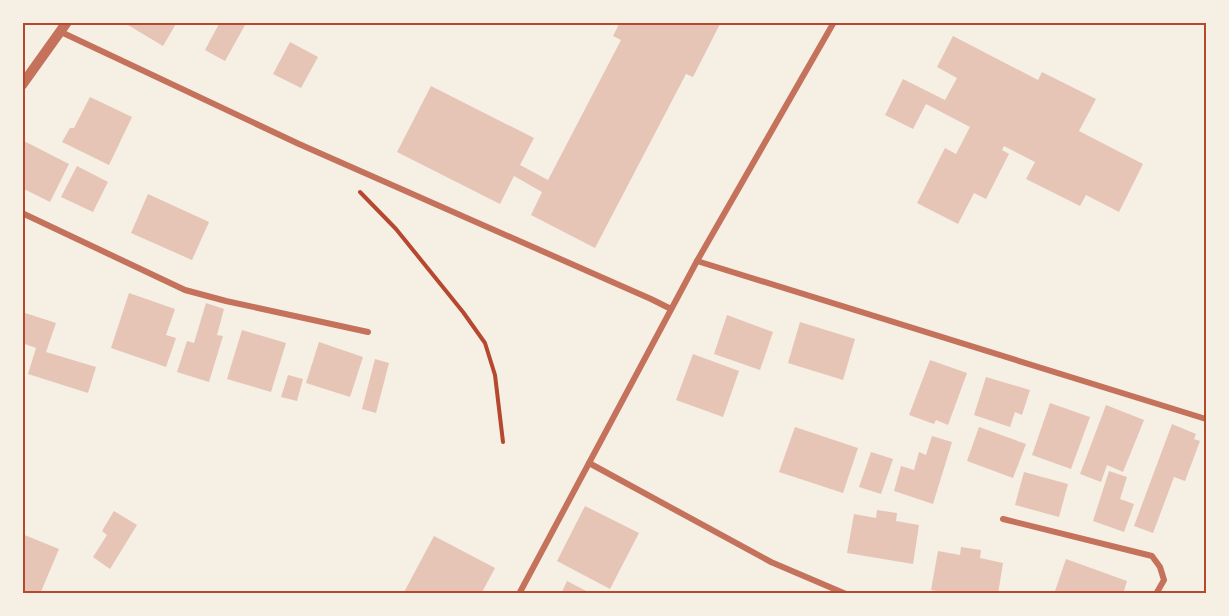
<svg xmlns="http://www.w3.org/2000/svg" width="1229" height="616" font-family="'PT Sans',sans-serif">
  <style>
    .building { fill: #e6c5b7 }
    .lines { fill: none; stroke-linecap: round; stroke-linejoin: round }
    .path { stroke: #b5482f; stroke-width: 4 }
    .minor { stroke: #c5725c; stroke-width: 6 }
    .tertiary { stroke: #c5725c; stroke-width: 10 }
    .neatline { fill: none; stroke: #b5482f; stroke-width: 2 }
  </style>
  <rect width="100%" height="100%" fill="#f6efe4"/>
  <g class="building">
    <polygon points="123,22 177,22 163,46"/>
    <polygon points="220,22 240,22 245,25 225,61 205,50"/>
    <polygon points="620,22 721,22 693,77 686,74 595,248 531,215 542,192 514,176 500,204 397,152 431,86 534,138 520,165 548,180 621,40 613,36"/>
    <polygon points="953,36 1038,80 1042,72 1096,99 1079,131 1143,164 1119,212 1086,195 1080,206 1026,179 1035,162 1004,146 1002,150 1009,154 986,199 974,193 958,224 917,203 945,148 956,154 970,127 926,104 913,129 885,115 903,79 945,100 957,78 937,67"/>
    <polygon points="290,42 318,57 301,88 273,74"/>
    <polygon points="90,97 132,117 109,165 62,142 70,128 74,128"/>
    <polygon points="22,140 69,164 50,202 22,188"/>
    <polygon points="77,166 108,182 93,212 61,197"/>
    <polygon points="148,194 209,222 192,260 131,233"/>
    <polygon points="129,293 175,309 166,335 176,338 166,367 111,348"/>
    <polygon points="206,303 224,309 217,335 223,336 209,382 177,372 187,341 194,343"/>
    <polygon points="22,312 56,323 46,352 96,367 88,393 28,374 36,348 22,343"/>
    <polygon points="727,315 773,332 760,370 714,354"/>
    <polygon points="800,322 855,339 843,380 788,363"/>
    <polygon points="242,330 286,343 271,392 227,379"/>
    <polygon points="319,342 363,357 350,397 306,383"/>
    <polygon points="693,354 739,371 723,417 676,400"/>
    <polygon points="375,359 389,363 376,413 362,409"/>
    <polygon points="930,360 967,373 948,425 936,420 934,424 909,415"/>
    <polygon points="288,375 303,379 297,401 281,397"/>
    <polygon points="986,377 1030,390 1022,415 1015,412 1010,427 974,415"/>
    <polygon points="1050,403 1090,417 1071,469 1032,455"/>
    <polygon points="1106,405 1144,420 1123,472 1107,465 1101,482 1080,474"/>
    <polygon points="1172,424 1196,434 1194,439 1200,441 1185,481 1174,477 1153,533 1134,526"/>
    <polygon points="795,427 858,448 843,493 779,472"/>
    <polygon points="979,427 1026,444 1013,478 967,461"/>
    <polygon points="932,436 952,442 933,504 894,491 901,466 914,470 919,452 926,455"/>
    <polygon points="871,452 893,459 881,494 859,487"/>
    <polygon points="1109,471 1127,477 1120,499 1134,504 1124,532 1093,521"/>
    <polygon points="1024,472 1068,484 1059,517 1015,505"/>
    <polygon points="585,506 639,533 610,589 557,561"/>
    <polygon points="877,510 897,513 896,521 919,525 913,564 847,553 854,514 876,518"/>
    <polygon points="114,511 137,525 110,569 93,557 107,535 102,531"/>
    <polygon points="22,534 59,549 40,594 22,594"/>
    <polygon points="434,536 495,568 481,594 403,594"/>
    <polygon points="961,547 981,550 980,558 1003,563 998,594 952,594 931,590 938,551 960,555"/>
    <polygon points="1066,559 1127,581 1123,594 1054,594"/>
    <polygon points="567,581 592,594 561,594"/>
  </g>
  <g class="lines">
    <polyline class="path" points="360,192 396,229 463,312 485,343 495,375 503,442"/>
    <g class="minor">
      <polyline points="61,32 299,144 651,299 671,309"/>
      <polyline points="22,213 185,290 226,301 368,332"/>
      <polyline points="697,261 1206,419"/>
      <polyline points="589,463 771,562 846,594"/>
      <polyline points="1003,519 1152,556 1160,567 1164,580 1156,594"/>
      <polyline points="519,594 697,261 834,22"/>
    </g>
    <polyline class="tertiary" points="22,85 67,22"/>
  </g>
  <rect width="1229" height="616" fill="none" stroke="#f6efe4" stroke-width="48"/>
  <rect x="24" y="24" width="1181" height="568" class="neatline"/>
</svg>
